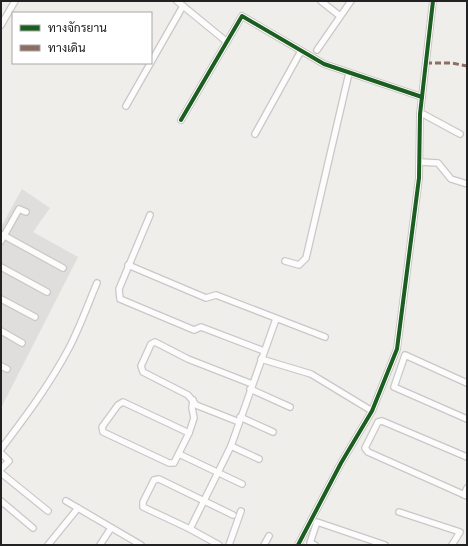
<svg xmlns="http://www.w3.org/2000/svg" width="468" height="546" font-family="Barlow,Sarabun,sans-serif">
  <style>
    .residential { fill: #dfdedc }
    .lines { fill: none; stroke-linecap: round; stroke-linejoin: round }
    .street-casing { stroke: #c9c8c7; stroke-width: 8 }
    .street { stroke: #fdfcfc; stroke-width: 5.5 }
    .quiet { stroke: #8d6e63; stroke-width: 3; stroke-dasharray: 6 3; stroke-linecap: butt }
    .cycleway-casing { stroke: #fff; stroke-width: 6 }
    .cycleway { stroke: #1b5e20; stroke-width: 4 }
  </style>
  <rect width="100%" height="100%" fill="#f0eeeb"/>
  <polygon class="residential" points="22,189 50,208 33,232 78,257 1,408 1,227"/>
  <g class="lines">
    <defs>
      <g id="street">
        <polyline points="177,1 227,42"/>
        <polyline points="321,1 340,16"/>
        <polyline points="1,25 15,1"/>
        <polyline points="317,50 351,1"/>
        <polyline points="126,106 183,6"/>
        <polyline points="420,114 423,114 460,134"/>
        <polyline points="181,120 242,16 324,64 422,97"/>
        <polyline points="255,134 301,51"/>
        <polyline points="420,162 438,163 451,179 467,184"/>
        <polyline points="150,215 119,289 120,299 194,330 201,327 264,351"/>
        <polyline points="3,235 63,268"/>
        <polyline points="1,241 19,209 26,212"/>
        <polyline points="285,261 299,265 306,258 349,73"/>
        <polyline points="128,265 206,298 216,295 325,337"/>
        <polyline points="1,267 47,292"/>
        <polyline points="1,299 35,317"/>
        <polyline points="1,331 22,343"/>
        <polyline points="261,359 311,374 372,411"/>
        <polyline points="1,366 7,369"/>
        <polyline points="467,383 405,355 394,387 467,419"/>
        <polyline points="250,389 290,407"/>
        <polygon points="123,402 189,433 174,463 169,463 103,432 102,427 118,405"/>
        <polyline points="240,417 273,432"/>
        <polyline points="239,422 196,405 188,395 143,372 141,366 151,344 155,342 188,359 252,384"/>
        <polyline points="189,433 194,418 192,408 193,400"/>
        <polyline points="231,446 259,459"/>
        <path d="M1 449C26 416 50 384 69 348 80 327 88 304 97 283"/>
        <polyline points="1,453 9,461 1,469"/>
        <polyline points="179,454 242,484"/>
        <polyline points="467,457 382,421 378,422 365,448 368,452 467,496"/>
        <polyline points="1,473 48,511"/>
        <polyline points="464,495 467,488"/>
        <polyline points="1,501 33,528"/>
        <polyline points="66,501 141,545"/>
        <polyline points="399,512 460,532 452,545"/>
        <polyline points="190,529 231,446 276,319"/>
        <polyline points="48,545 78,508"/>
        <polyline points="100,545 111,528"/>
        <polyline points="219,545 190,529 143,507 143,502 154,480 159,479 233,515"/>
        <polyline points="229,545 241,511"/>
        <polyline points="264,545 269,536"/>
        <polyline points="298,545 341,463 372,411 397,349 419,178 420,114 433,1"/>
        <polyline points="315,545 310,543 317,522 385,545"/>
      </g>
    </defs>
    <use href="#street" class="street-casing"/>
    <use href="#street" class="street"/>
    <polyline class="quiet" points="426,63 452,63 467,66"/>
    <defs>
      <g id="cycleway">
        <polyline points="181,120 242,16 324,64 422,97"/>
        <polyline points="298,545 341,463 372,411 397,349 419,178 420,114 433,1"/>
      </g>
    </defs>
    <use href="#cycleway" class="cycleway-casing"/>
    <use href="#cycleway" class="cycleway"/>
  </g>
  <rect width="468" height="546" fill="none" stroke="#222222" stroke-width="4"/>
  <rect x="12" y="12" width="140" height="52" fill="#ffffff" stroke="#a7a7a7"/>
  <rect x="20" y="25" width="20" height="6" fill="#1b5e20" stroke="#a7a7a7"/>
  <text x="48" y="32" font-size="12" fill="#222222">ทางจักรยาน</text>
  <rect x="20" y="45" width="20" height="6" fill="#8d6e63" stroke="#a7a7a7"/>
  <text x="48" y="52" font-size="12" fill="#222222">ทางเดิน</text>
</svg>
